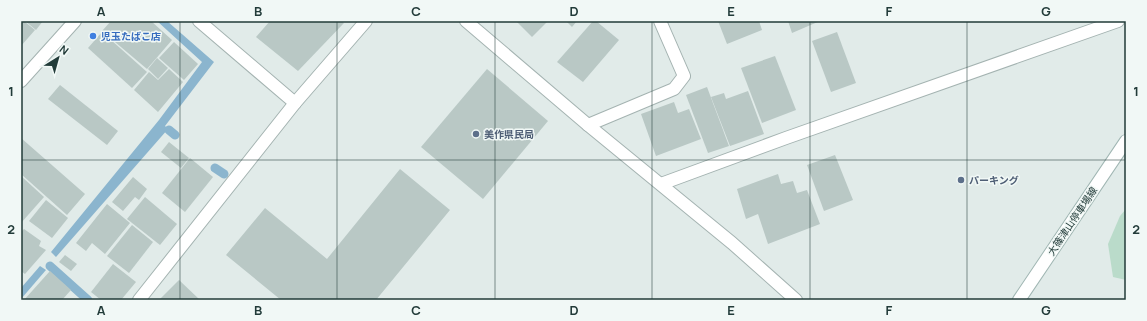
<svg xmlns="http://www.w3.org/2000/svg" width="1147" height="321" font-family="Manrope,'Noto Sans JP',sans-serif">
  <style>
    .green { fill: #badbca }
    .water { fill: #8bb5ce }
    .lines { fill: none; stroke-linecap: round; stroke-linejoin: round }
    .stream { stroke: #8bb5ce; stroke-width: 9 }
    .building { fill: #b9c8c5 }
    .minor-casing { stroke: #a4b3b1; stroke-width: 14 }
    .secondary-casing { stroke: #a0b6b3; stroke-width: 14 }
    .minor { stroke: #fff; stroke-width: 12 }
    .secondary { stroke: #fff; stroke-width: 12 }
    .grid { fill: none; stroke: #223b39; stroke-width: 1; stroke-opacity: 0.55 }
    .shop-dot { fill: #3f7fe0; stroke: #f1f8f6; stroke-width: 1.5 }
    .service-dot { fill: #5c6f8a; stroke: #f1f8f6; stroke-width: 1.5 }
    .labels { text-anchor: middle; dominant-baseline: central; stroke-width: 3; stroke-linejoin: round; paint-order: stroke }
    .shop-label { font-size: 10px; font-weight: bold; fill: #366cbe; stroke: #f1f8f6; text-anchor: start }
    .service-label { font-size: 10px; font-weight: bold; fill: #4e5e75; stroke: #f1f8f6; text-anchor: start }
    .street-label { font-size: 10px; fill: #223b39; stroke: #f1f8f6 }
    .neatline { fill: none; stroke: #223b39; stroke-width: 1.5 }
    .grid-label { font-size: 13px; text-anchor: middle; font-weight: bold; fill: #223b39 }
  </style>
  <rect width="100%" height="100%" fill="#e1ebe9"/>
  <polygon class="green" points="1126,209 1126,280 1113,277 1108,244 1120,216"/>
  <g class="water">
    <polygon points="157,21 167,21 214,62 165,126 168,129 56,257 51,252 159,120 202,62"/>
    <polygon points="40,266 46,270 21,299 21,288"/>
  </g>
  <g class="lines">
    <g class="stream">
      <polyline points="169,130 175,135"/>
      <polyline points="215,168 224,174"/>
      <polyline points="50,266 88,300"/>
    </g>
  </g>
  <g class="building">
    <polygon points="21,21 24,21 35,30 21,46"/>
    <polygon points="25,21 43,21 36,30"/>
    <polygon points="111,21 151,21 172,40 147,69 102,31"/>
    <polygon points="270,21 341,21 344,23 298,71 256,37"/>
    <polygon points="516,21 548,21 532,37"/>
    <polygon points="566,21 577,21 572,27"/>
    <polygon points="593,21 596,21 619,40 583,82 557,62"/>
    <polygon points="718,21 759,21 762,30 727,44"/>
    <polygon points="788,21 820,21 792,33"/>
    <polygon points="102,32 147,72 132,88 88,48"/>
    <polygon points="837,32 856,83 831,92 812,41"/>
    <polygon points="174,42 198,64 184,80 159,58"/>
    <polygon points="775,56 796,110 762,123 741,68"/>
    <polygon points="157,58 168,68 158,79 148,69"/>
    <polygon points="169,69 183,82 158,112 134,90 149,72 158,80"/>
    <polygon points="487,69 548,121 483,199 421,147"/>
    <polygon points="60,85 118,131 107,145 48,99"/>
    <polygon points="707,87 729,146 708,153 686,95"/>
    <polygon points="748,91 764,134 730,146 711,97 724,93 726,99"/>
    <polygon points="674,102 678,113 689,109 701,139 656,156 641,114"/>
    <polygon points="21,138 85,194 67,215 21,174"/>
    <polygon points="169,142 189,158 181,168 161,152"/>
    <polygon points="835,155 853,200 824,211 807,165"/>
    <polygon points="190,158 213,177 185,212 162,193"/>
    <polygon points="400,169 450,210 376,300 281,300 226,255 265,208 327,259"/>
    <polygon points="778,174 781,184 793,181 797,193 807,190 820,224 768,244 758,214 746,219 737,189"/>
    <polygon points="21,176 44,197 21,223"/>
    <polygon points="133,177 147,189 139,200 135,197 123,211 112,202"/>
    <polygon points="145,197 177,224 160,245 127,219"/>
    <polygon points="46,200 68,218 52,238 29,221"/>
    <polygon points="107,204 130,223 105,254 92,243 86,251 76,243"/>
    <polygon points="132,225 153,242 129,273 107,256"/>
    <polygon points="24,229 41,241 39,246 46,250 25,274 21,271 21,232"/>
    <polygon points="65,255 77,264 71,271 59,262"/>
    <polygon points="113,264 136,282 121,300 101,300 91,292"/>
    <polygon points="50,271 71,290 62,300 24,300"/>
    <polygon points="179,280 200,300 159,300"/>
  </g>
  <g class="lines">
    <defs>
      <g id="minor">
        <polyline points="199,21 295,103"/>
        <polyline points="466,21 588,125 732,243 796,300"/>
        <polyline points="21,81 75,21"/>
        <polyline points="588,125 674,89 684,76 660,21"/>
        <polyline points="661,184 786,138 1118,21"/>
        <polyline points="139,300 295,103 366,21"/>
      </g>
      <polyline id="secondary" points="1019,300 1126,141"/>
    </defs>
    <use href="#minor" class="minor-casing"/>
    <use href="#secondary" class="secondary-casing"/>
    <use href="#minor" class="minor"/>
    <use href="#secondary" class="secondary"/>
  </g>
  <path class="grid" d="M180 21V300M337 21V300M495 21V300M652 21V300M810 21V300M967 21V300M21 160H1126"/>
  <circle class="shop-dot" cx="93" cy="36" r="4"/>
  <g class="service-dot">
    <circle cx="476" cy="134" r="4"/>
    <circle cx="961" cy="180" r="4"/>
  </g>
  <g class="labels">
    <g class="shop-label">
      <text x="101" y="36">児玉たばこ店</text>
    </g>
    <g class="service-label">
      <text x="484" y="134">美作県民局</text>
      <text x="969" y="180">パーキング</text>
    </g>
    <g class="street-label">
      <text transform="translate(1072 221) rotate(-56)">大篠津山停車場線</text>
    </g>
  </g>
  <rect width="1147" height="321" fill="none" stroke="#f1f8f6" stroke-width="44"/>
  <g transform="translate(58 58) rotate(37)" stroke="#f1f8f6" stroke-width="3" paint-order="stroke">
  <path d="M0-3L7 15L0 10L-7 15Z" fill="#223b39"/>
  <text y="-6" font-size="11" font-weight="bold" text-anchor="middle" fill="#223b39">N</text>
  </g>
  <rect x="22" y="22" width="1103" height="277" class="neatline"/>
  <g class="grid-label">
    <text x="101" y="16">A</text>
    <text x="258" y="16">B</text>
    <text x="416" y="16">C</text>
    <text x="574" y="16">D</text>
    <text x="731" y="16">E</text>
    <text x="889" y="16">F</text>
    <text x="1046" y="16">G</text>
    <text x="11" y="96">1</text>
    <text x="1136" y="96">1</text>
    <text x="11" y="234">2</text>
    <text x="1136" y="234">2</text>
    <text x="101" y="315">A</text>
    <text x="258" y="315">B</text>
    <text x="416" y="315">C</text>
    <text x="574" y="315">D</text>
    <text x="731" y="315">E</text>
    <text x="889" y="315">F</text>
    <text x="1046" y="315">G</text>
  </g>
</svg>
